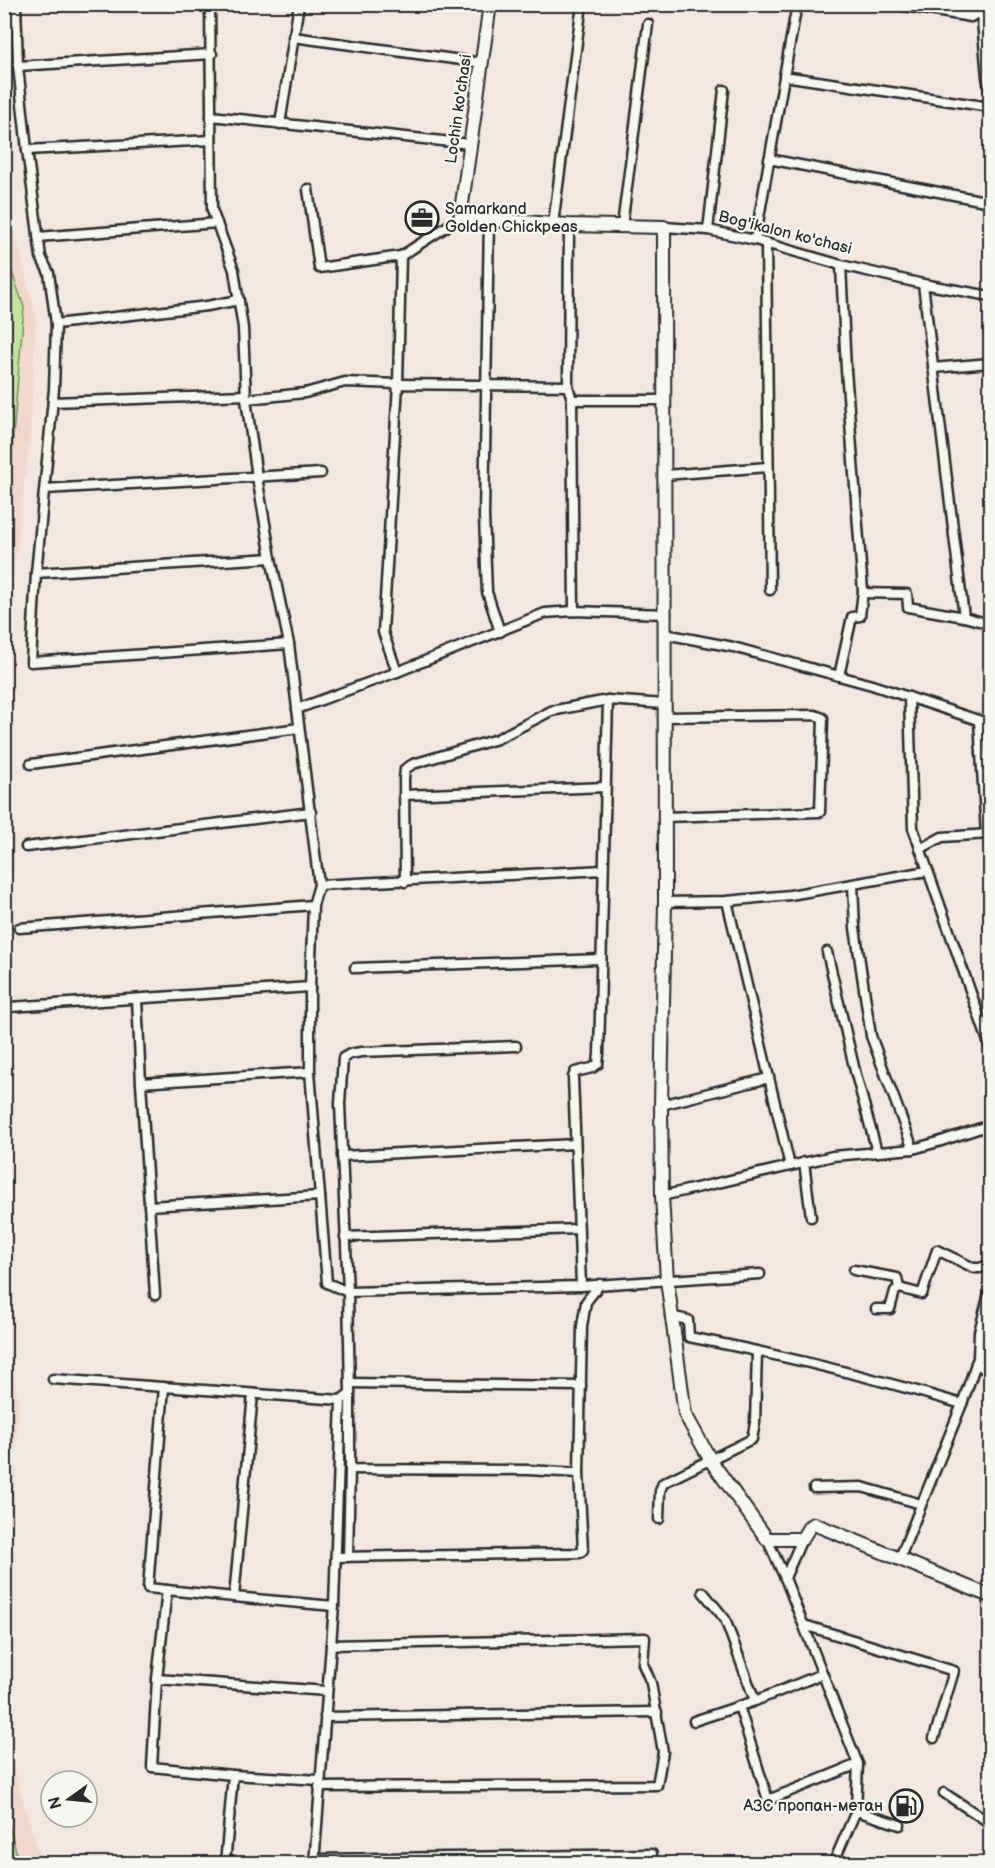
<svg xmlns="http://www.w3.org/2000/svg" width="995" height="1868" font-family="'Balsamiq Sans',sans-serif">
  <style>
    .built { fill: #f0d8cd }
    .green { fill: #c3e49d; stroke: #778864; stroke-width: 1.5 }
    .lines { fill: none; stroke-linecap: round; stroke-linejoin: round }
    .street-casing { stroke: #2b2b2b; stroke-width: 13 }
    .secondary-casing { stroke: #2b2b2b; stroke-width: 16 }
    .street { stroke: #f6f6f2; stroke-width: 8 }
    .secondary { stroke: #f6f6f2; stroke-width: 12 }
    .labels { text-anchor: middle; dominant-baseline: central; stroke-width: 4.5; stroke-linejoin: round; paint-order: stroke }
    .street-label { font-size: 16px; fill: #2b2b2b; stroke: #f6f6f2 }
    .poi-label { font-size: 16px; fill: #2b2b2b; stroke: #f6f6f2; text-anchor: start }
  </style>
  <rect width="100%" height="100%" fill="#f3e8e1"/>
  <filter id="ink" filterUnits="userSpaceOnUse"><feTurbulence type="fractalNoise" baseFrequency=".0167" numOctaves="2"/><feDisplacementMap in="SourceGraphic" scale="12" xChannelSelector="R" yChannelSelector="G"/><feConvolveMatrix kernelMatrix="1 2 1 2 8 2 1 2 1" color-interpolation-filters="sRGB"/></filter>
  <g filter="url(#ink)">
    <g class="built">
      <polygon points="4,169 10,213 36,316 30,436 5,644"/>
      <polygon points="5,838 15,839 10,911 5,958"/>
      <polygon points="4,1323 18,1401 5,1682 15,1773 42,1863 5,1863"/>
    </g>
    <g class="green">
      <polygon points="5,252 24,307 5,530"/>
      <polygon points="4,1810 5,1810 19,1863 5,1863"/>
    </g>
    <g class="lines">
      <defs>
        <g id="street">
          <polyline points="16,4 18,66 27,150 41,257 49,273 56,324 54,389 36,573 31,662 289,644"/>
          <polyline points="210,4 212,210 234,270 243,328 246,399 257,477 271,558 289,644 319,885 313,905 310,987 310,1072 327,1283 348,1292 581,1286 760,1274"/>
          <polyline points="892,4 971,17 986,7 990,7"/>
          <polyline points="981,9 987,77 990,92"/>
          <polyline points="293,37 483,63"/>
          <polyline points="18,66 212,54"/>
          <polyline points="784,76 990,107"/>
          <polyline points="211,116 470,144"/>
          <polyline points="280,124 299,4"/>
          <polyline points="27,150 211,140"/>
          <polyline points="769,159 990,202"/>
          <polyline points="308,189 319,268 401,256"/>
          <polyline points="489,219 484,516 487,592 500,632"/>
          <polyline points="553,224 582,4"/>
          <polyline points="622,226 648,24"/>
          <polyline points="664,227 708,230 755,240 841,265 923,284 990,296"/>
          <polyline points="708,230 724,90"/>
          <polyline points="38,237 217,223"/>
          <polyline points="755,240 797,4"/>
          <polyline points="766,242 770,590"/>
          <polyline points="923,284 964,617 990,624"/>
          <polyline points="56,324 207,306 239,300"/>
          <polyline points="933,368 990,363"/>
          <polyline points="568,386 569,225"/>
          <polyline points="572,400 574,611"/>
          <polyline points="53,402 246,395 247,399 305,393 345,382 398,384 401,256 460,218"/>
          <polyline points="665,475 768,467"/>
          <polyline points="45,489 321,473"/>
          <polyline points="36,573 271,558"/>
          <polyline points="863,593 907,594 908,607 964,617"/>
          <polyline points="665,634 733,647 872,685 990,724"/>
          <polyline points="397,672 545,613 574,611 666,614"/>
          <polyline points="839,676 852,617 860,616 863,591 846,370 841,265"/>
          <polyline points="909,697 913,828 990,1047"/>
          <polyline points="297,709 397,672 383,632 398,384 568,386 572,400 664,400"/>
          <polyline points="979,721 986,834"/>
          <polyline points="31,764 299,728"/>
          <polyline points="404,795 605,787"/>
          <polyline points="665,817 820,812 823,718 815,715 665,717"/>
          <polyline points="26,847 311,812"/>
          <polyline points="920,849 942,837 990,834"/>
          <polyline points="405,882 404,779 405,769 413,764 497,739 551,711 608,700 664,704"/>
          <polyline points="319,885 603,870"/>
          <polyline points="853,885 855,928 871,1036 913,1149"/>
          <polyline points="727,901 790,1166"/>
          <polyline points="665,902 727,901 790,895 927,871"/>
          <polyline points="19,928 313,905"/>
          <polyline points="827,952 855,1071 877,1152"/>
          <polyline points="355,968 601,959"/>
          <polyline points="137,999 141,1083"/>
          <polyline points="10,1007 310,987"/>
          <polyline points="661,1105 769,1078"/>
          <polyline points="342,1156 575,1144"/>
          <polyline points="804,1162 811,1217"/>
          <polyline points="662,1196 833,1156 913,1149 938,1142 990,1125"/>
          <polyline points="149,1206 320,1196"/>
          <polyline points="345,1237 578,1229"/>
          <polyline points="854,1270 897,1278 899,1288 922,1294 937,1250 974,1268 980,1268 990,1264"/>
          <polyline points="581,1286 573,1077 575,1072 592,1068 598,1064 599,1054 608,700"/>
          <polyline points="155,1295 141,1083 310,1072"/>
          <polyline points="876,1309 890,1309 895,1291 899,1288"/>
          <path d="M670 1316 688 1320 689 1337C781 1355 872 1377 962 1404"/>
          <polyline points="976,1363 990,1373"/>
          <polyline points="53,1379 341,1400"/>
          <polyline points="350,1383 581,1386"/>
          <polyline points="164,1387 148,1588 167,1590 157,1679 327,1691"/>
          <polyline points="350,1393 350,1469 528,1470 579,1473"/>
          <polyline points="814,1488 862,1487 921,1504"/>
          <polyline points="659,1519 660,1491 663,1483 752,1439 755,1423 757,1351"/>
          <polyline points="767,1539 785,1578"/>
          <polyline points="802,1539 785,1578 858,1764 856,1811 833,1864"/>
          <polyline points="336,1557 580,1553 583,1550 579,1473 582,1326 586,1302 600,1284"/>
          <polyline points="348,1557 350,1469"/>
          <polyline points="899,1560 962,1404 978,1358 979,1332 990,1290"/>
          <polyline points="167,1590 234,1597 253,1394"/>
          <polyline points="703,1592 725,1619 755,1701"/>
          <polyline points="234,1597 334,1606"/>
          <polyline points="804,1625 954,1671 934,1738"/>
          <polyline points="157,1679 152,1767 233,1775 225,1864"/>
          <polyline points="739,1706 768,1800 858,1764"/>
          <polyline points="325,1717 657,1712"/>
          <polyline points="694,1721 755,1701 822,1674"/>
          <polyline points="233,1775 320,1780"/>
          <polyline points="319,1787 657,1785 663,1752 651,1683 643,1664 645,1638 331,1645"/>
          <polyline points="944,1793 990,1823"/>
          <polyline points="856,1811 900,1825"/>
          <polyline points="314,1859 652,1854"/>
          <polyline points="314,1864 334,1606 341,1400 350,1393 348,1292 340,1104 343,1058 350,1054 361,1052 516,1046"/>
        </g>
        <polyline id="secondary" points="490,4 460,218 569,225 664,227 665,902 661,1105 662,1196 667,1280 685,1414 711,1461 767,1539 802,1539 810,1526 814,1524 990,1596"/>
      </defs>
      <use href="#street" class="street-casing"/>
      <use href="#secondary" class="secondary-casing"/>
      <use href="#street" class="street"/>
      <use href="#secondary" class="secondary"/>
    </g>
  </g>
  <defs>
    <symbol id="office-ring" viewBox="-11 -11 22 22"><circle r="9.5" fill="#f6f6f2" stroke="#2b2b2b" stroke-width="1.5"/><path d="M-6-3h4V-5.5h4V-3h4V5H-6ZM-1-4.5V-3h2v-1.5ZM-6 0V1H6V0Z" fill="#2b2b2b"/></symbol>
    <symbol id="fuel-ring" viewBox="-11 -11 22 22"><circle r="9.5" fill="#f6f6f2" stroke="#2b2b2b" stroke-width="1.5"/><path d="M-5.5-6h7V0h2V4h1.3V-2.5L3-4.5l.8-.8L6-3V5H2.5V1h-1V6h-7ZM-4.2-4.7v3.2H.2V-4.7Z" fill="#2b2b2b"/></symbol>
  </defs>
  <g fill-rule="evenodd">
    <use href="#office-ring" x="403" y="199" width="38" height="38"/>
    <use href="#fuel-ring" x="887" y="1787" width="38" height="38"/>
  </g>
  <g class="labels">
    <g class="street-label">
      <text transform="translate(459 109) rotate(-82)">Lochin ko'chasi</text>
      <text transform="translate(785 233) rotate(14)">Bog'ikalon ko'chasi</text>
    </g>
    <g class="poi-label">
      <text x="445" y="209">Samarkand<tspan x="445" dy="18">Golden Chickpeas</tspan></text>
      <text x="883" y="1806" text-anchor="end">АЗС пропан-метан</text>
    </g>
  </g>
  <rect width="995" height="1868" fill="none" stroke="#f6f6f2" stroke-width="24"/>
  <rect x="12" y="12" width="971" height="1844" fill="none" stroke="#2b2b2b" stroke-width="2" filter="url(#ink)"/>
  <g transform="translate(69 1799) rotate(255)"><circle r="28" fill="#f6f6f2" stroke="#a5a5a2" stroke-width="1.5"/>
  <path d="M0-4.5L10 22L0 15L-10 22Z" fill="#2b2b2b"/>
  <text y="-9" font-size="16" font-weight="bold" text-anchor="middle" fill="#2b2b2b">N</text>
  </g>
</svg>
